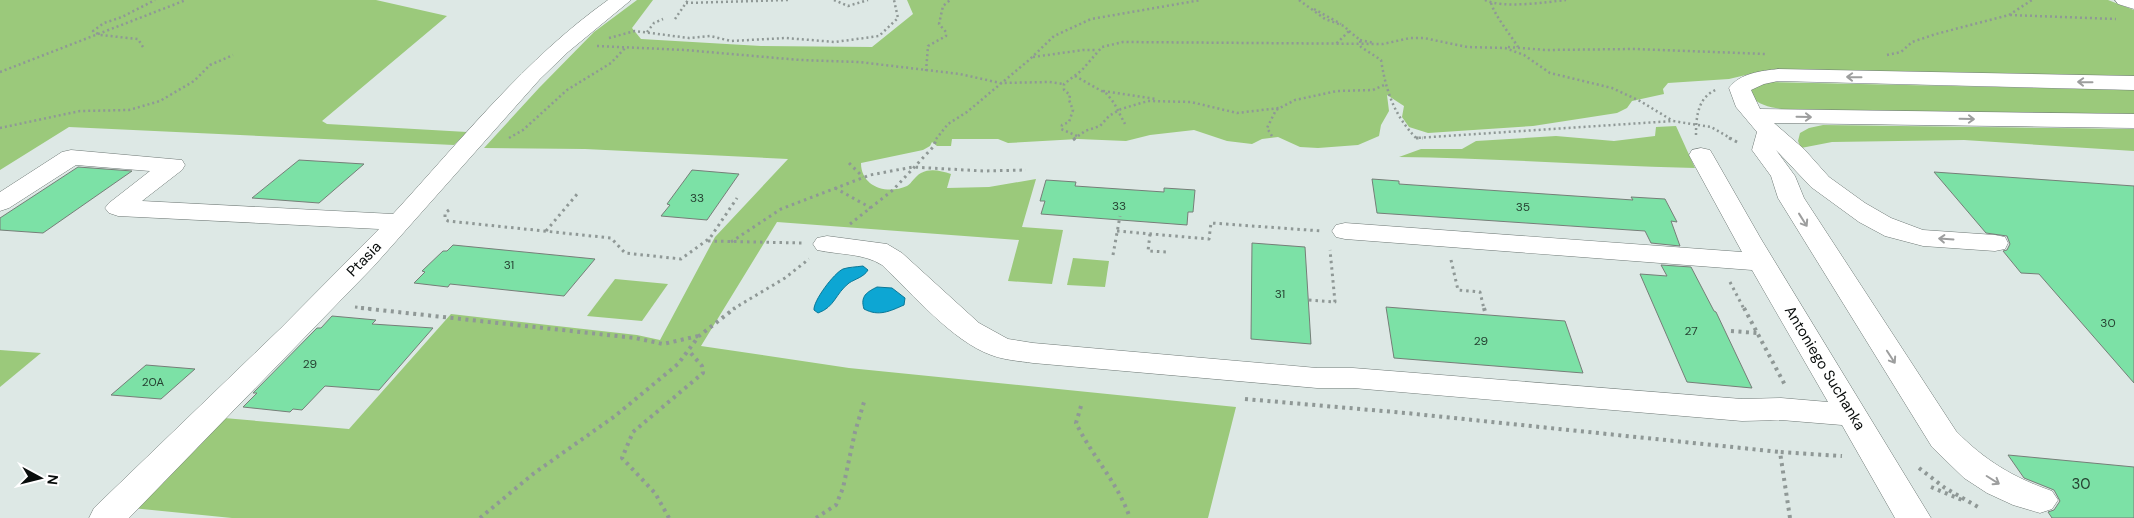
<svg xmlns="http://www.w3.org/2000/svg" width="2134" height="518" font-family="'DM Sans',sans-serif">
  <style>
    .green { fill: #9bc97b }
    .water { fill: #0da6d3; stroke: #0c7897 }
    .building { fill: #7ce1a6; stroke: #767e78 }
    .lines { fill: none; stroke-linecap: round; stroke-linejoin: round }
    .minor-casing { stroke: #6e7875; stroke-width: 1 }
    .path-far2 { stroke: #8f9896; stroke-width: 2.5; stroke-dasharray: 2 3; stroke-linecap: butt }
    .path-far1 { stroke: #8f9896; stroke-width: 3; stroke-dasharray: 2.5 4; stroke-linecap: butt }
    .path { stroke: #8f9896; stroke-width: 4; stroke-dasharray: 3 4.5; stroke-linecap: butt }
    .minor { fill: #fff; fill-rule: evenodd }
    .oneway { stroke: #9d9e9e }
    .labels { text-anchor: middle; dominant-baseline: central; stroke-width: 4.5; stroke-linejoin: round; paint-order: stroke }
    .number-label { font-size: 12px; fill: #264232 }
    .street-label { font-size: 15px; fill: #090d0c; stroke: #fff }
    .near-number-label { font-size: 15px; fill: #264232 }
  </style>
  <rect width="100%" height="100%" fill="#dde8e5"/>
  <g class="green">
    <polygon points="0,0 376,0 447,16 322,121 327,124 467,132 454,145 69,127 0,170"/>
    <path d="M637 0H653L632 28 641 39 761 46 872 47 913 14 907 0H2108L2134 10V77L1767 70 1729 79 1668 83 1663 89 1664 94 1632 101 1627 108 1617 113 1533 126 1428 133 1409 127 1402 117 1404 106 1387 95 1389 111 1381 125 1379 136 1358 145 1318 148 1300 147 1278 137 1262 139 1252 144 1227 141 1194 130 1150 135 1126 141 1078 139 1008 143 998 139H952L951 146H937L932 142 930 146 923 150 861 163C861 187 887 195 907 186 912 183 915 176 921 173 931 168 941 171 951 174L947 188 989 187 1036 179 1022 227 1063 230 1052 284 1008 281 1019 240 777 222 701 346 849 368 1236 407 1208 518H232L132 508 224 418 349 429 451 314 637 335 660 340 715 237 788 159 585 149 484 148 539 88 594 32Z"/>
    <path d="M1772 82 2134 90V114L1789 110C1774 108 1760 107 1750 95L1751 90 1760 84Z"/>
    <polygon points="1823,125 2134,129 2134,151 1964,140 1832,142 1801,148 1798,141 1800,133 1809,128"/>
    <path d="M1676 126 1695 168C1596 166 1498 158 1399 157L1421 149H1462L1476 141 1556 136 1614 141 1655 136 1656 127Z"/>
    <polygon points="1073,258 1109,261 1105,287 1067,285"/>
    <polygon points="615,279 668,284 642,321 587,316"/>
    <polygon points="0,350 41,353 0,387"/>
  </g>
  <g class="water">
    <path d="M863 266 868 270C864 277 855 279 849 283 835 294 835 307 818 313L814 310C813 301 834 273 843 269 849 267 856 267 863 266Z"/>
    <path d="M877 287 892 288 905 298 904 305C890 311 879 317 864 309 860 296 867 292 877 287Z"/>
  </g>
  <g class="building">
    <polygon points="299,160 364,164 319,203 252,198"/>
    <polygon points="78,167 132,171 43,233 0,230 0,218"/>
    <polygon points="692,170 739,174 707,220 661,216 670,205 667,204"/>
    <polygon points="1934,172 2134,186 2134,383 2039,274 2021,273 2003,251 2007,250 2010,244 2007,236 1986,233"/>
    <polygon points="1372,179 1399,181 1399,184 1633,200 1631,197 1665,199 1677,222 1671,221 1680,246 1651,243 1645,231 1377,213"/>
    <polygon points="1046,180 1076,182 1075,186 1164,192 1164,188 1195,190 1193,212 1188,212 1187,225 1041,214 1045,201 1040,201"/>
    <polygon points="1252,243 1305,247 1311,344 1251,339"/>
    <polygon points="453,245 595,259 564,296 450,284 448,287 414,283 425,272 422,271 443,251 447,251"/>
    <polygon points="1661,265 1691,267 1714,311 1716,312 1752,388 1687,382 1640,274 1667,276"/>
    <polygon points="1386,307 1565,321 1583,373 1394,358"/>
    <polygon points="332,316 376,320 372,324 433,328 379,390 325,386 302,410 293,409 290,412 243,407 257,393 253,393 317,328 321,328"/>
    <polygon points="146,365 195,369 161,399 111,395"/>
    <polygon points="2008,455 2134,467 2134,518 2052,518 2048,512 2054,510 2060,501 2054,490 2024,478"/>
  </g>
  <g class="lines">
    <defs>
      <g id="minor">
        <path d="M608 0H631L568 52 540 79 374 266 129 518H89L94 508 281 328 379 229 118 216 109 213 105 208 109 203 150 171 76 165 9 208 0 211V192L62 152 71 150 182 160 185 165 182 170 142 201 393 214C462 139 525 59 608 0Z"/>
        <polygon points="2115,0 2134,0 2134,9 2118,4"/>
        <path d="M1778 69 2134 76V90L1778 81 1764 84 1751 90 1760 109 2134 114V128L1774 123 1804 149 1829 177 1865 203 1891 218 1923 230 1995 235 2005 237 2008 243 2005 249 1995 251 1923 246 1885 236 1859 222 1811 187 1776 150 1795 176 1804 198 1956 431C1984 460 2014 478 2052 491L2058 500 2052 509 2040 513 2013 505 1987 493 1964 478 1932 447 1778 198 1771 176 1752 150 1757 132 1736 107 1729 88C1740 73 1761 71 1778 69Z"/>
        <path d="M1701 148 1710 150 1713 155 1761 239 1931 518H1895L1842 425 1781 420 1742 421 1353 388H1317L1033 363C1019 361 1004 360 991 355 952 341 913 294 882 265 863 253 840 255 817 250L813 244 817 238 827 236 887 244 902 253 979 323 1008 339 1033 343 1317 368H1353L1742 399 1781 398 1828 402 1752 270 1345 239 1336 237 1332 231 1336 225 1345 223 1742 252 1689 155 1692 150Z"/>
      </g>
    </defs>
    <use href="#minor" class="minor-casing"/>
    <g class="path-far2">
      <polyline points="834,0 848,6 868,0"/>
      <polyline points="1299,0 1325,19 1344,26 1349,31 1336,44"/>
      <path d="M1485 0C1503 9 1546 2 1566 0"/>
      <polyline points="686,3 788,0"/>
      <path d="M1491 3C1495 16 1510 34 1518 47"/>
      <polyline points="1314,9 1341,24"/>
      <polyline points="2010,15 2116,19"/>
      <polyline points="675,19 688,0"/>
      <path d="M1349 31 1360 40 1361 47 1381 60C1386 91 1394 115 1416 138L1673 121 1711 127 1732 139"/>
      <polyline points="647,32 654,23 663,19"/>
      <polyline points="609,38 635,31 689,38 710,36 731,41 786,38 835,42 879,36 898,18 894,0"/>
      <polyline points="1360,40 1374,43"/>
      <polyline points="597,46 685,50 800,60 859,62 960,74 1000,83 1049,82 1064,84"/>
      <polyline points="143,47 138,39 100,35 93,31 104,23 122,17 155,0"/>
      <polyline points="1508,47 1546,50 1635,49 1766,54"/>
      <polyline points="1887,55 1901,52 1912,42 1936,34 2009,15 2032,0"/>
      <polyline points="1033,57 1083,50 1097,50"/>
      <polyline points="926,71 928,46 946,36 946,32 939,24 943,6 950,0"/>
      <polyline points="0,72 186,0"/>
      <polyline points="1075,76 1107,94 1114,103 1125,124"/>
      <polyline points="1103,91 1156,99"/>
      <polyline points="0,128 80,111 129,110 160,101 194,81 210,65 233,55"/>
      <path d="M1696 135C1696 116 1698 96 1718 89"/>
      <polyline points="1077,136 1061,129 1062,125 1069,122 1073,110 1069,100 1070,95 1064,90 1064,84 1082,70 1102,47 1123,42 1383,44 1410,38 1424,38 1467,47 1505,48 1524,55 1550,73 1612,88 1640,101 1673,121"/>
      <polyline points="1272,136 1267,128 1276,110 1295,100 1337,91 1373,90 1384,85"/>
      <polyline points="509,138 523,130 567,90 611,63 626,47"/>
      <polyline points="936,139 948,124 967,112 1029,60 1054,36 1091,19 1201,0"/>
      <polyline points="1074,139 1085,131 1100,126 1109,116 1121,109 1148,101 1191,102 1237,113 1279,108"/>
    </g>
    <g class="path-far1">
      <polyline points="1416,138 1423,138"/>
      <polyline points="1729,138 1739,143"/>
      <polyline points="1073,140 1076,138"/>
      <polyline points="849,163 863,177"/>
      <polyline points="835,188 871,208"/>
      <polyline points="449,210 445,213 445,219 448,221 611,238 625,253 681,259 710,238 737,198"/>
      <polyline points="850,224 893,190 933,147 937,138"/>
      <polyline points="546,231 578,193"/>
      <polyline points="1117,231 1209,239 1211,223 1322,231"/>
      <polyline points="1150,234 1148,251 1167,252"/>
      <polyline points="708,241 802,243"/>
      <polyline points="731,242 781,209 870,175 913,167 983,171 1026,170"/>
      <polyline points="1113,255 1120,216"/>
      <polyline points="1451,260 1458,290 1480,292 1484,309"/>
      <polyline points="1730,282 1744,309"/>
      <polyline points="1309,300 1335,302 1330,250"/>
      <polyline points="355,307 373,309"/>
      <polyline points="733,309 785,278 809,259"/>
    </g>
    <g class="path">
      <polyline points="361,308 635,338 663,344 698,336"/>
      <polyline points="1484,308 1486,315"/>
      <polyline points="1744,308 1785,385"/>
      <polyline points="1731,331 1757,333"/>
      <polyline points="1245,399 1406,413 1780,452"/>
      <path d="M1081 406 1076 423C1092 456 1118 483 1130 518"/>
      <polyline points="1919,468 1945,488 1978,507"/>
      <polyline points="1931,487 1962,500"/>
      <polyline points="480,518 533,474 615,416 678,364 699,336 735,308"/>
      <polyline points="669,518 655,493 622,458 633,432 703,373 702,366 689,351"/>
      <polyline points="816,518 836,505 843,488 855,432 864,402"/>
      <polyline points="1790,518 1780,452 1842,456"/>
    </g>
    <use href="#minor" class="minor"/>
  </g>
  <defs><path id="oneway-shaft" d="M-6 0H5M1.5-3L5.5 0L1.5 3" fill="none" stroke-width="1.6" stroke-linecap="round" stroke-linejoin="round" transform="scale(1.25)"/></defs>
  <g class="oneway">
    <use href="#oneway-shaft" transform="translate(1854 77) rotate(-179)"/>
    <use href="#oneway-shaft" transform="translate(2085 82) rotate(-179)"/>
    <use href="#oneway-shaft" transform="translate(1804 117) rotate(1)"/>
    <use href="#oneway-shaft" transform="translate(1967 119) rotate(1)"/>
    <use href="#oneway-shaft" transform="translate(1803 220) rotate(58)"/>
    <use href="#oneway-shaft" transform="translate(1946 239) rotate(-176)"/>
    <use href="#oneway-shaft" transform="translate(1891 357) rotate(57)"/>
    <use href="#oneway-shaft" transform="translate(1993 480) rotate(32)"/>
  </g>
  <g class="labels">
    <g class="number-label">
      <text x="697" y="198">33</text>
      <text x="1119" y="206">33</text>
      <text x="1523" y="207">35</text>
      <text x="509" y="265">31</text>
      <text x="1280" y="294">31</text>
      <text x="2108" y="323">30</text>
      <text x="1691" y="331">27</text>
      <text x="1481" y="341">29</text>
      <text x="310" y="364">29</text>
      <text x="153" y="382">20A</text>
    </g>
    <g class="street-label">
      <text transform="translate(364 259) rotate(-46)">Ptasia</text>
      <text transform="translate(1825 368) rotate(59)">Antoniego Suchanka</text>
    </g>
    <g class="near-number-label">
      <text x="2081" y="484">30</text>
    </g>
  </g>
  <g transform="translate(40 478) rotate(97)" stroke="#ffffff" stroke-width="4" paint-order="stroke">
  <path d="M0-4L9 19L0 12L-9 19Z" fill="#090d0c"/>
  <text y="-8" font-size="14" font-weight="bold" text-anchor="middle" fill="#090d0c">N</text>
  </g>
</svg>
